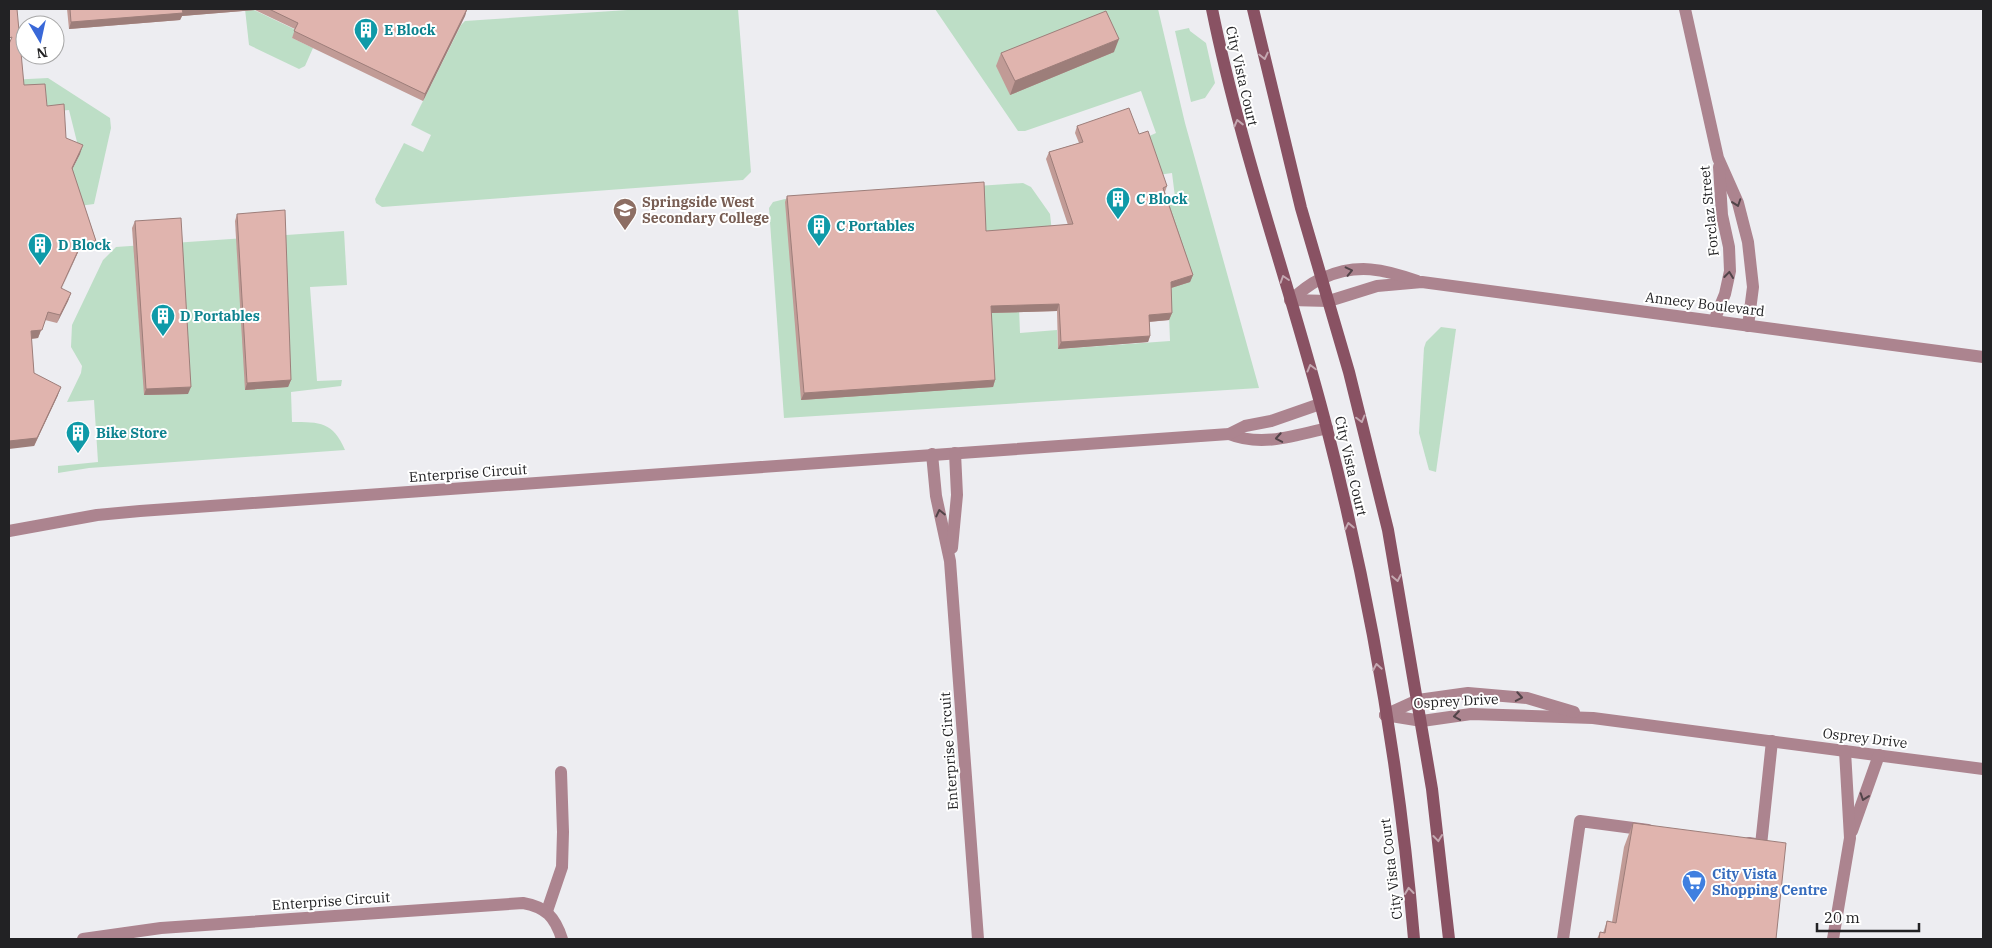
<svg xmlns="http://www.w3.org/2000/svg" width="1992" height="948" font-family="'IBM Plex Serif',serif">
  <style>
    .green { fill: #bddec6 }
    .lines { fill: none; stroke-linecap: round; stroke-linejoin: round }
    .lane { stroke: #ac848f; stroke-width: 12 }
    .street { stroke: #ac848f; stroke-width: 12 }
    .secondary { stroke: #895263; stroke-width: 12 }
    .wall { fill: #c19b96 }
    .shaded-wall { fill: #9d7e7a }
    .building { fill: #e0b4ae; stroke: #9d7e7a }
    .oneway { stroke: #c4a8b1 }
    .oneway2 { stroke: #524449 }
    .labels { text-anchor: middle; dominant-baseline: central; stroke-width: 4; stroke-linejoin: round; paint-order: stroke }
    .culture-label { font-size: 14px; font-weight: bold; fill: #0d838f; stroke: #fff; text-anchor: start }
    .street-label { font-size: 14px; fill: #222224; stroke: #fff }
    .education-label { font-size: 14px; font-weight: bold; fill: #785e54; stroke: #fff; text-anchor: start }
    .shop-label { font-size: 14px; font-weight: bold; fill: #366cbe; stroke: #fff; text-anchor: start }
  </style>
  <rect width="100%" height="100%" fill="#ededf1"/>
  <g class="green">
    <polygon points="245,9 252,9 296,30 292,38 313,48 305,66 299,69 249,45"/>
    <polygon points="642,9 738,9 751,172 743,180 382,207 376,203 375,199 404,143 423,152 431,135 411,125 461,25 465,21"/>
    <polygon points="935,9 1158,9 1185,123 1259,388 784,418 769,208 773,202 785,199 1023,183 1031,187 1050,214 1052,232 1019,308 1020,333 1057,330 1058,349 1170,341 1168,289 1190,281 1164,204 1176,205 1172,173 1158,175 1145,138 1156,133 1141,91 1025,131 1018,131"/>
    <polygon points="1189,28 1190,31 1206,43 1215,83 1205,98 1191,102 1175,31"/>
    <polygon points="48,78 110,118 111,128 94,204 79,206 69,176 80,154 69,110 48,112 45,88 9,92 9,80"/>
    <path d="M344 231 347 285 310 287 317 381 342 380 341 386 291 392 292 422C320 422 333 422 345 450L89 468 58 473V466L98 462 94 400 67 402 81 373 82 366 71 347 72 325 103 260 116 247Z"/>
    <polygon points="1441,327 1456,329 1436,472 1429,470 1419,433 1424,348 1426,342"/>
  </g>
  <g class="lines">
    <g class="lane">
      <polyline points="1749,843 1761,845 1772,741"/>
      <polyline points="547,911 562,867 563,832 561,772"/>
      <polyline points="1563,939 1580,821 1648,830"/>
    </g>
    <g class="street">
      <polyline points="1685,9 1718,158 1738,203 1748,242 1753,287 1748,326"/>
      <polyline points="1290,300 1329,301 1377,286 1422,282 1983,357"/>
      <path d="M1290 300C1300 293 1311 282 1323 278 1357 263 1384 269 1417 281"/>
      <polyline points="1714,321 1725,294 1730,271 1729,247 1722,215 1719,167"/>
      <path d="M1229 434C1261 447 1294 436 1327 428"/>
      <polyline points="932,454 936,496 950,561 978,939"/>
      <polyline points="9,531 97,515 140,511 1229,434 1245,426 1271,421 1320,404"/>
      <polyline points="952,548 957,495 955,453"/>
      <polyline points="1385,715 1422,721 1471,714 1593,718 1983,769"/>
      <polyline points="1385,715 1418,700 1468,693 1527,698 1574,712"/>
      <polyline points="1852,831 1879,755"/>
      <path d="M83 939 161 928 523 903C546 907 555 917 562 939"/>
      <polyline points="1833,939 1850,838 1845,751"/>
    </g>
    <g class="secondary">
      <path d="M1212 9C1241 152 1291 288 1327 429 1370 596 1400 768 1414 939"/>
      <polyline points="1253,9 1301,208 1349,372 1388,530 1432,789 1449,939"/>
    </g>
  </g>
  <g class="wall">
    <polygon points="67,9 467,9 465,16 423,101 292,38 295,29 255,10 182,16 180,20 69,29"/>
    <polygon points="1114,52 1010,95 996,66 1001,53"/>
    <polygon points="24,85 47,106 66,138 80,154 72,169 96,241 93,249 79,250 61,289 71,293 68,301 57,323 45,320 38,338 31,339 34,373 58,395 34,446"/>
    <polygon points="1077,126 1139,134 1167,186 1165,192 1193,275 1190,282 1171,288 1172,313 1169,320 1149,322 1150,336 1148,342 1058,349 1057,311 991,313 995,380 993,387 801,400 785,202 787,196 986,231 1068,225 1046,159 1049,152 1079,143 1075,133"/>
    <polygon points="237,214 291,380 288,387 245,390 235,221"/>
    <polygon points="135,221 188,394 144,395 132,228"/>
    <polygon points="1633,823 1776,939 1597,939 1600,932 1603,933 1607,921 1612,922 1624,847"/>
  </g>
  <g class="shaded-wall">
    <polygon points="182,9 255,9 255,10 182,16 180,20 69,29 71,22"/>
    <polygon points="467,9 465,16 423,101 425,94"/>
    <polygon points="1119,39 1114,52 1010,95 1015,81"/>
    <polygon points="83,145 80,154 69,176 72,168"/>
    <polygon points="96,241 93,249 79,250 58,297 82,242"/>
    <polygon points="1193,275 1190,282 1168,289 1171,282"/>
    <polygon points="71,293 68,301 57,323 60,315"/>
    <polygon points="1059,304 1057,311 988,313 991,306"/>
    <polygon points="48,312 38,338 28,339 31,331"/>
    <polygon points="1172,313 1169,320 1147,322 1149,315"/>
    <polygon points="1150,336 1148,342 1058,349 1061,342"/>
    <polygon points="291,380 288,387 245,390 247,383"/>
    <polygon points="995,380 993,387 801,400 804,393"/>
    <polygon points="61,387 58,395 34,446 9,449 9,441"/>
    <polygon points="191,387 188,394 144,395 146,389"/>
  </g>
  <g class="building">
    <polygon points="9,9 17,9 24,85 45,84 47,106 64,104 66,138 83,145 72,168 96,241 82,242 61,288 71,293 60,315 48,312 42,330 31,331 34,373 61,387 37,438 9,441 9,44 12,37 9,38"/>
    <polygon points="70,9 189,9 182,9 183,13 71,22"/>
    <polygon points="269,9 467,9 425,94 294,31 298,23"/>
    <polygon points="1106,11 1119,39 1015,81 1001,53"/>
    <polygon points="1129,108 1139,134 1148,131 1167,186 1163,188 1193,275 1171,282 1172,313 1149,315 1150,336 1061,342 1059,304 991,306 995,380 804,393 787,196 984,182 986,231 1073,224 1049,152 1083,142 1077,126"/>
    <polygon points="285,210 291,380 247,383 237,214"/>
    <polygon points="181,218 191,387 146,389 135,221"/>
    <polygon points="1633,823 1786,843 1776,939 1599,939 1600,932 1605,933 1607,921 1616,923"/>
  </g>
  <defs><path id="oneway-chevron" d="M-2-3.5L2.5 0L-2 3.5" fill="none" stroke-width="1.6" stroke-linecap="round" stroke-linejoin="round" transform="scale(1.25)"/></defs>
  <g class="oneway">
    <use href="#oneway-chevron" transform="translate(1264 56) rotate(77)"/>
    <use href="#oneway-chevron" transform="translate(1238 123) rotate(-104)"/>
    <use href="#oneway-chevron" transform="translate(1284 279) rotate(-108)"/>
    <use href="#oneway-chevron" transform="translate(1311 368) rotate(-105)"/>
    <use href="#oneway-chevron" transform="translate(1361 419) rotate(75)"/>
    <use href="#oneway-chevron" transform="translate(1349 526) rotate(-102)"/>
    <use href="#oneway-chevron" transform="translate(1397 578) rotate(79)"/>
    <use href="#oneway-chevron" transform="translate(1377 667) rotate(-100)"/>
    <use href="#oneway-chevron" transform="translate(1438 838) rotate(83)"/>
    <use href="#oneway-chevron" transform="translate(1409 891) rotate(-96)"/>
  </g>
  <g class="oneway2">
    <use href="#oneway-chevron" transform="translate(1737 203) rotate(71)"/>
    <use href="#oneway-chevron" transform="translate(1349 271) rotate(-13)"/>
    <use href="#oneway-chevron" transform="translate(1729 275) rotate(-83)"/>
    <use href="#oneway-chevron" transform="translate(1279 438) rotate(170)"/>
    <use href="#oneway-chevron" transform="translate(940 513) rotate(-103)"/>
    <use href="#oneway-chevron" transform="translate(1519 697) rotate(10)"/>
    <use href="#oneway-chevron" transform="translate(1457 716) rotate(172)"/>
    <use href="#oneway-chevron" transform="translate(1864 797) rotate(109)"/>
  </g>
  <defs>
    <symbol id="building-pin" viewBox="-11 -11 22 30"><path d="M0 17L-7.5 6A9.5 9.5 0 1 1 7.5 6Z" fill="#0f9aa8" stroke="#fff"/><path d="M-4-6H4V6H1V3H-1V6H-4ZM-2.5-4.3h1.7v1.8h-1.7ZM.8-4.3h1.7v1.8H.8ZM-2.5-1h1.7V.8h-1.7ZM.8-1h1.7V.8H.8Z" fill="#fff"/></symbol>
    <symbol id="school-pin" viewBox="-11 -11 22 30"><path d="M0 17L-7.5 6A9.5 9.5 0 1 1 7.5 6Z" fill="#8d6e63" stroke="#fff"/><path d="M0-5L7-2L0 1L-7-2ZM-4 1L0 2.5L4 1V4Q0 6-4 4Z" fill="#fff"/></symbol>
    <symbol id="supermarket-pin" viewBox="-11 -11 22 30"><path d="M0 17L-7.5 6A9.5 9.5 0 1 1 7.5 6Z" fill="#3f7fe0" stroke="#fff"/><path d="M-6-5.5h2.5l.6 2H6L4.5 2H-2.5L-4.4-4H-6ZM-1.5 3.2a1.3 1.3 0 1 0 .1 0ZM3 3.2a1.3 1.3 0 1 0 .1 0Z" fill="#fff"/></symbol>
  </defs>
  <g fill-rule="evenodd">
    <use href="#building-pin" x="352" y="16" width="28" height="38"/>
    <use href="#building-pin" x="1104" y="185" width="28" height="38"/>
    <use href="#school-pin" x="611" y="196" width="28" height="38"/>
    <use href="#building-pin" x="805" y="212" width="28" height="38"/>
    <use href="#building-pin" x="26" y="231" width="28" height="38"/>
    <use href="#building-pin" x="149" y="302" width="28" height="38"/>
    <use href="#building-pin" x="64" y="419" width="28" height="38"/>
    <use href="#supermarket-pin" x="1680" y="868" width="28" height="38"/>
  </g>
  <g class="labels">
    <g class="culture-label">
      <text x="384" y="30">E Block</text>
      <text x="1136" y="199">C Block</text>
      <text x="836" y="226">C Portables</text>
      <text x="58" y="245">D Block</text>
      <text x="180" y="316">D Portables</text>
      <text x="96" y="433">Bike Store</text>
    </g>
    <g class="street-label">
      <text transform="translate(1242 76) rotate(77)">City Vista Court</text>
      <text transform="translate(1709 211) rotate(-96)">Forclaz Street</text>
      <text transform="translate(1705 304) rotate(7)">Annecy Boulevard</text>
      <text transform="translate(1351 466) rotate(77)">City Vista Court</text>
      <text transform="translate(468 473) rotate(-4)">Enterprise Circuit</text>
      <text transform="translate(1456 701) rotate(-3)">Osprey Drive</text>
      <text transform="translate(1865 738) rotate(7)">Osprey Drive</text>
      <text transform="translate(949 751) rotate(-94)">Enterprise Circuit</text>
      <text transform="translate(1391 869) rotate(-97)">City Vista Court</text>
      <text transform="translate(331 901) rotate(-4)">Enterprise Circuit</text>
    </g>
    <g class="education-label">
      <text x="642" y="202">Springside West<tspan x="642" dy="16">Secondary College</tspan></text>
    </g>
    <g class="shop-label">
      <text x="1712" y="874">City Vista<tspan x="1712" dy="16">Shopping Centre</tspan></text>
    </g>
  </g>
  <rect width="1992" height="948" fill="none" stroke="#222224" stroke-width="20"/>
  <g transform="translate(40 40) rotate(171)"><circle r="24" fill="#ffffff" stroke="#a7a7a7"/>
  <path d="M0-4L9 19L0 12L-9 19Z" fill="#3968d8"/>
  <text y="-8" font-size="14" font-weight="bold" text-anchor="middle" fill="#222224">N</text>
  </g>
  <path d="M1817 923v8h102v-8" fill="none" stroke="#222224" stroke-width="2.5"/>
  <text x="1824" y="923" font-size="15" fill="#222224" stroke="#ffffff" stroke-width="4" paint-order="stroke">20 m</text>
</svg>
